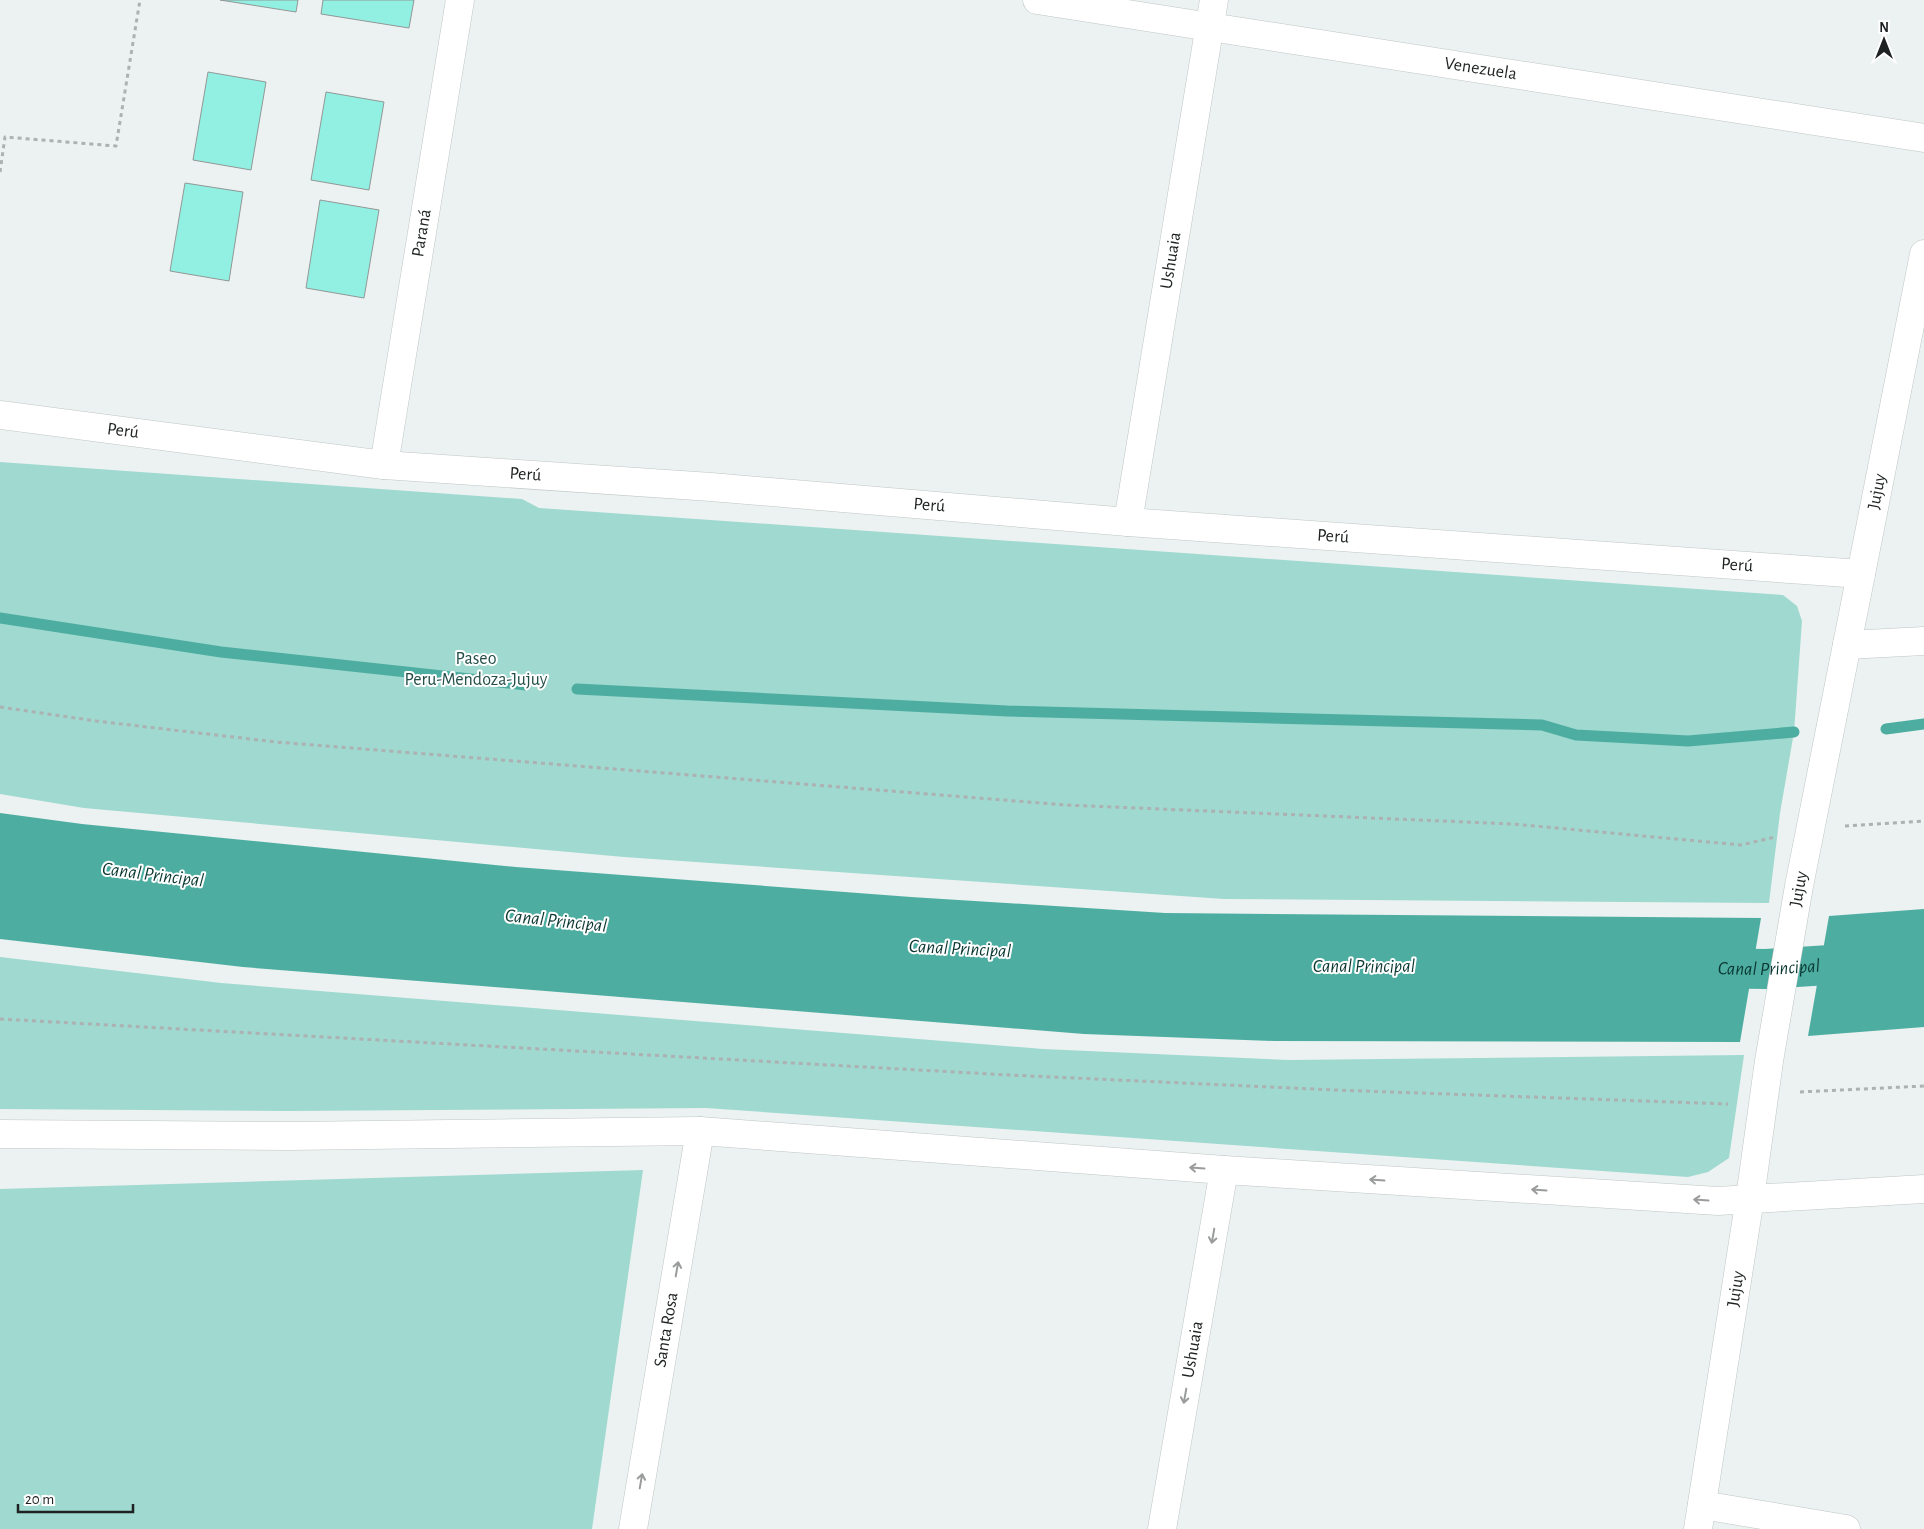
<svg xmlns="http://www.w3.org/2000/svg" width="1924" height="1529" font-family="'Alegreya Sans',sans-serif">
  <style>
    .green { fill: #9fd9d0 }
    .water { fill: #4eada1 }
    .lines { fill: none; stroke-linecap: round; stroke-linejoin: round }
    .stream { stroke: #4eada1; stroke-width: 11 }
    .canal { stroke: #4eada1; stroke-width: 40 }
    .building { fill: #91f0e2; stroke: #919897 }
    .minor-casing { stroke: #bfc6c5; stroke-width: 29 }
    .tertiary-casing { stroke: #bfc6c5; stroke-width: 29 }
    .secondary-casing { stroke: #bfc6c5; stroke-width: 29 }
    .path { stroke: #acb1b1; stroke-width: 3; stroke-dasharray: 4 4; stroke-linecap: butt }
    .minor { stroke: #fff; stroke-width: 28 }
    .tertiary { stroke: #fff; stroke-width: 28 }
    .secondary { stroke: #fff; stroke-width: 28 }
    .oneway { stroke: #9a9c9c }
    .labels { text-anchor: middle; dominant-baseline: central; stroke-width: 4; stroke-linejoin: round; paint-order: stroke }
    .street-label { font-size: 18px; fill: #1f2222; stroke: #fff }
    .park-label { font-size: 18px; fill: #244f49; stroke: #fff }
    .water-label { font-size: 19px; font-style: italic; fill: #093732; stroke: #fff }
  </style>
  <rect width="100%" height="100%" fill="#ebf2f1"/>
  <g class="green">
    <polygon points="0,462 522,499 539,508 1783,595 1797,606 1802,621 1794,732 1780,813 1769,903 1224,899 624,857 84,808 0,794"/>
    <polygon points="0,957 221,983 1043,1049 1289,1060 1744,1055 1729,1158 1708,1172 1688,1177 706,1108 286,1111 0,1109"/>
    <polygon points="643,1170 592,1529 0,1529 0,1189"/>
  </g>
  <g class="water">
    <polygon points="0,813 82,824 516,867 911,897 1165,913 1761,918 1740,1042 1274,1041 1084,1034 243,967 0,939"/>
    <polygon points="1924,909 1924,1027 1808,1036 1829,916"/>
  </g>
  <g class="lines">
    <g class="stream">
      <polyline points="0,618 221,652 526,685"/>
      <polyline points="577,689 1007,711 1542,725 1576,735 1688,741 1794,732"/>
      <polyline points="1886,729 1924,724"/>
    </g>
    <path class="canal" id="s1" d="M1698 968 1766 969 1924 959"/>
  </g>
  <g class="building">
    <polygon points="220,0 298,0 296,12"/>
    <polygon points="323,0 414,0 409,28 321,14"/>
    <polygon points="208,72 266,82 251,170 193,160"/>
    <polygon points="326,92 384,102 369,190 311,180"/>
    <polygon points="185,183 243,192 229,281 170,271"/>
    <polygon points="320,200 379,210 364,298 306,288"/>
  </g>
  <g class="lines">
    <defs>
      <g id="minor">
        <path id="s2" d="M1037 0 1924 138"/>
        <path id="s3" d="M384 465 460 0"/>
        <path id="s4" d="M1128 522 1214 0"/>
        <polyline points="1847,645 1924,641"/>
        <polyline points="0,1134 288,1136 700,1131 1224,1170 1718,1201 1924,1189"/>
        <polyline points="1702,1505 1846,1529"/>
        <path id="s5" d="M633 1529 700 1131"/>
        <path id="s6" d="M1162 1529 1224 1170"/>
      </g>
      <g id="tertiary">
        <path id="s7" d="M1861 574 1924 254"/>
      </g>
      <g id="secondary">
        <path id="s8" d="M0 415 384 465 711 487 1128 522 1861 574 1799 886 1769 1061 1750 1198 1698 1529"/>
      </g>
    </defs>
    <use href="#minor" class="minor-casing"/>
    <use href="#tertiary" class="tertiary-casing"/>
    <use href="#secondary" class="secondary-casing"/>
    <g class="path">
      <polyline points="0,172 5,137 116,146 140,0"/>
      <polyline points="0,707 96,721 276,742 1066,805 1513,824 1741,845 1775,837"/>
      <polyline points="1845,826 1924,821"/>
      <polyline points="0,1019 1009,1075 1335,1090 1728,1104"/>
      <polyline points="1800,1092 1924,1086"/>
    </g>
    <use href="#minor" class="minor"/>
    <use href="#tertiary" class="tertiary"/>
    <use href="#secondary" class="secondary"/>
  </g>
  <defs><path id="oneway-shaft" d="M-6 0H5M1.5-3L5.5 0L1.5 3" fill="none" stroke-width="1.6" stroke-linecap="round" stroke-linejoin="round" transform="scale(1.25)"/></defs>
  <g class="oneway">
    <use href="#oneway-shaft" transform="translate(1197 1168) rotate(-176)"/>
    <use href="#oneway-shaft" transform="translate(1377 1180) rotate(-176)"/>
    <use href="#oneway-shaft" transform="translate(1539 1190) rotate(-176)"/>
    <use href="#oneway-shaft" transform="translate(1701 1200) rotate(-176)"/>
    <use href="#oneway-shaft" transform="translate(1213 1236) rotate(100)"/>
    <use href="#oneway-shaft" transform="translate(677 1269) rotate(-80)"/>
    <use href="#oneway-shaft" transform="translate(1185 1396) rotate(100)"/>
    <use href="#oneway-shaft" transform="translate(641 1481) rotate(-80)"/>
  </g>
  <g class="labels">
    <g class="street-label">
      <text stroke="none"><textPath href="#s2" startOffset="449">Venezuela</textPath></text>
      <text stroke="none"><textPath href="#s3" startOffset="235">Paraná</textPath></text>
      <text stroke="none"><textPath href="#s4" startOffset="265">Ushuaia</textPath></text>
      <text stroke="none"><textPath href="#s8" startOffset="124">Perú</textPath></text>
      <text stroke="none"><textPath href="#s8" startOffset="529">Perú</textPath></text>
      <text stroke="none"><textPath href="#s7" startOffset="84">Jujuy</textPath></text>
      <text stroke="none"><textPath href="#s8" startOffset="934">Perú</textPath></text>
      <text stroke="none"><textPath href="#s8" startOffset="1339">Perú</textPath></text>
      <text stroke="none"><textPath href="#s8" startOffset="1744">Perú</textPath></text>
      <text transform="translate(1799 889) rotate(-80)">Jujuy</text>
      <text transform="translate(1736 1289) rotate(-81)">Jujuy</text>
      <text stroke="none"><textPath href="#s5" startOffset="202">Santa Rosa</textPath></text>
      <text stroke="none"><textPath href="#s6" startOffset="182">Ushuaia</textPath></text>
    </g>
    <g class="park-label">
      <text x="476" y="659">Paseo<tspan x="476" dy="21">Peru-Mendoza-Jujuy</tspan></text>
    </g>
    <g class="water-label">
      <text transform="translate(153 875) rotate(7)">Canal Principal</text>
      <text transform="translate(556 921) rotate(6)">Canal Principal</text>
      <text transform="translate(960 949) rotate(3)">Canal Principal</text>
      <text x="1364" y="966">Canal Principal</text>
      <text stroke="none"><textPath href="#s1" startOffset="71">Canal Principal</textPath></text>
    </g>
  </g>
  <g transform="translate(1884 40)" stroke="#ffffff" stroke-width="4" paint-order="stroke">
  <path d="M0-4L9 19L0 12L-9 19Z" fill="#1f2222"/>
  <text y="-8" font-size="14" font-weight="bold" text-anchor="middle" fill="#1f2222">N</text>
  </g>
  <path d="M18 1504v8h115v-8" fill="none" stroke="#1f2222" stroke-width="2.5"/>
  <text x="25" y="1504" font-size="15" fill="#1f2222" stroke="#ffffff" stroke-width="4" paint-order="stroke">20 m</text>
</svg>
